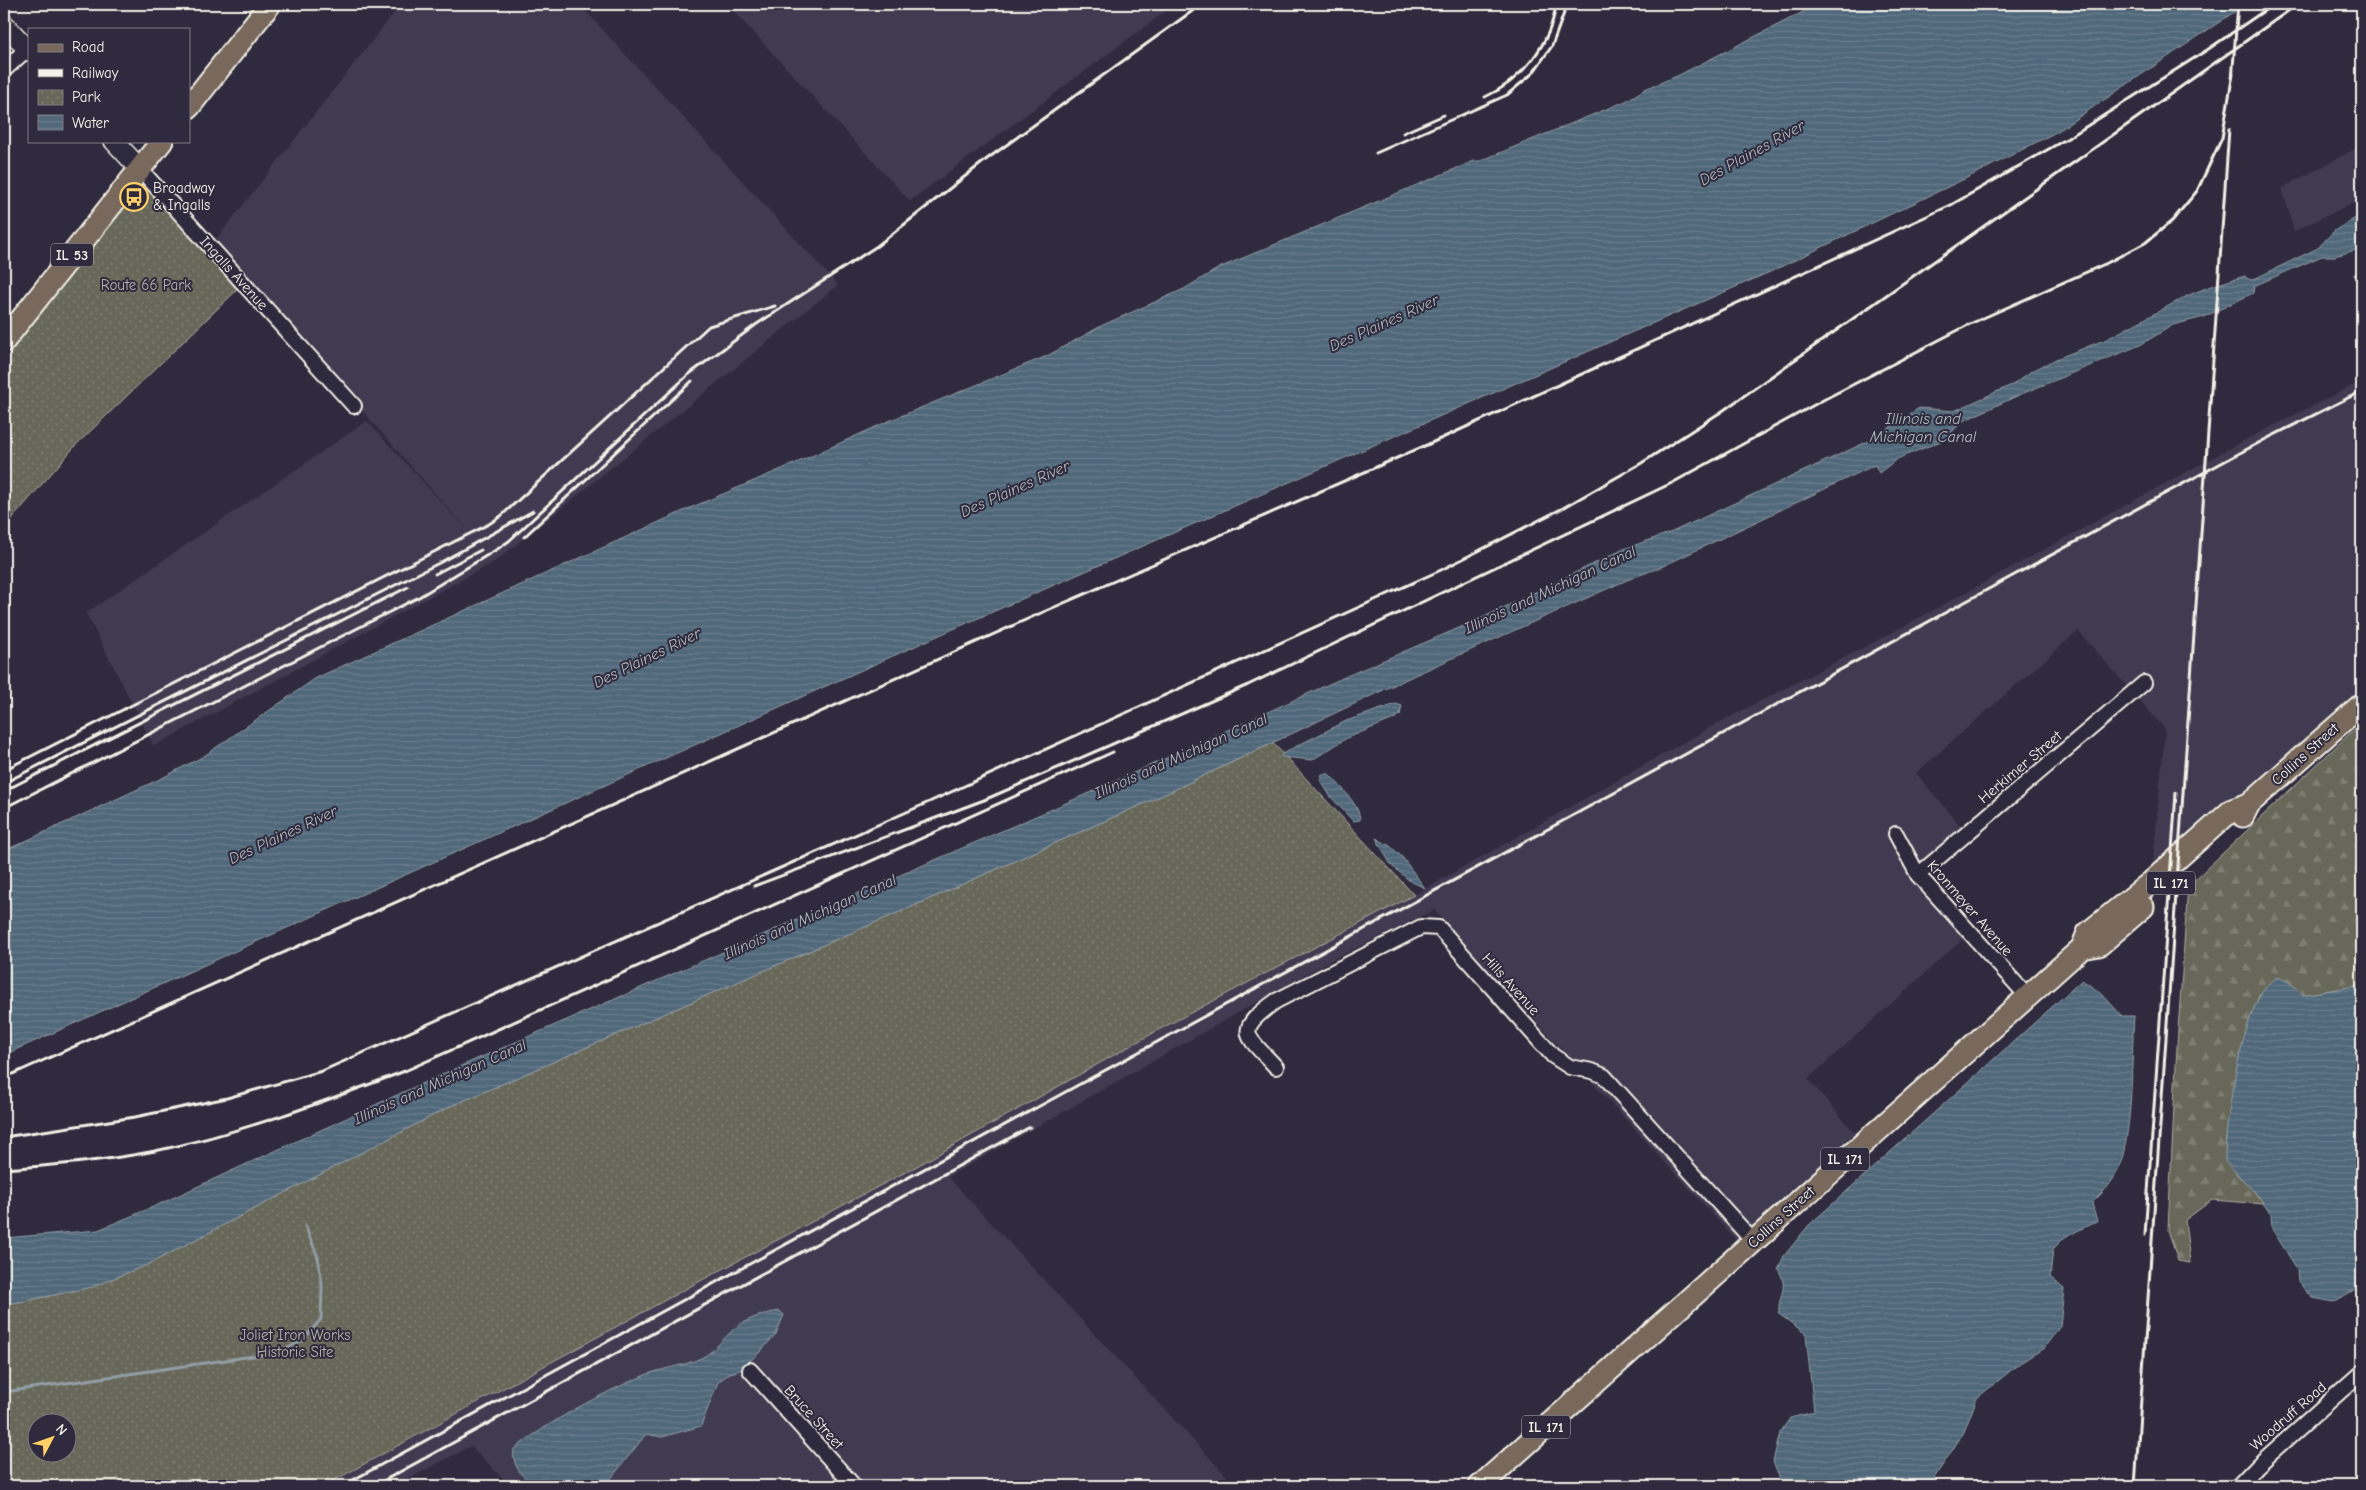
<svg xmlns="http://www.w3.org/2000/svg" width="2366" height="1490" font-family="'Comic Neue',sans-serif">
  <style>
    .built { fill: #3f3b51 }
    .forest { fill: url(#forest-firs); stroke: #aeaca1 }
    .park { fill: url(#park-dots); stroke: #aeaca1; fill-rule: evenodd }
    .water { fill: url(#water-rules); stroke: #929fa6 }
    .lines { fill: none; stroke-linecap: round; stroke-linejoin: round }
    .stream { stroke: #929fa6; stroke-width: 3 }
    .street-casing { stroke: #f4f1e8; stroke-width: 18 }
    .secondary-casing { stroke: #f4f1e8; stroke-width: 22 }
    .primary-casing { stroke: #f4f1e8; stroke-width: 25 }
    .street { stroke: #2f2a3d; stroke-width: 14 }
    .secondary { stroke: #2f2a3d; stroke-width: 19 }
    .primary { stroke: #78695c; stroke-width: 21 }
    .rail { stroke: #f4f1e8; stroke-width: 3 }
    .labels { text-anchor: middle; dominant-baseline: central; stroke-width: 4; stroke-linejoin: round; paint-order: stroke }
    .shield { fill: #2f2a3d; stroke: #b9b5b5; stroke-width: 1 }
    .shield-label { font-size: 14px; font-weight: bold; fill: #f4f1e8 }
    .poi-label { font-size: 15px; fill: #f4f1e8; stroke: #2f2a3d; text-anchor: start }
    .street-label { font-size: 15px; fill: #f4f1e8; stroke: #2f2a3d }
    .park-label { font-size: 15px; fill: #b5b3a8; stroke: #2f2a3d }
    .water-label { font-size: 16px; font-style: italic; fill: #b2babc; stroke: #2f2a3d }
  </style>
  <defs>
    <pattern id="forest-firs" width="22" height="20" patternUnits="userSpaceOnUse" patternTransform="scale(1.25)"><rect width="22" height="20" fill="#68685a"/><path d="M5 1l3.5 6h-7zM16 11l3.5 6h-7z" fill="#7e7e72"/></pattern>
    <pattern id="park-dots" width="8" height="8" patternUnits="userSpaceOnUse" patternTransform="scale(1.25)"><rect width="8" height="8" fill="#68685a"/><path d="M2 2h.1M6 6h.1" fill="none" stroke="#7e7e72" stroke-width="1.8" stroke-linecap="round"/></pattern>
    <pattern id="water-rules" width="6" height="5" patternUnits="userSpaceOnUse" patternTransform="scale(1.25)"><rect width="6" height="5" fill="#50687a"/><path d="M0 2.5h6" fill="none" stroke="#6a7e8d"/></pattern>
  </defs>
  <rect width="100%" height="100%" fill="#2f2a3d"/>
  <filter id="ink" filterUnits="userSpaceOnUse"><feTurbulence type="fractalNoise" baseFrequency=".02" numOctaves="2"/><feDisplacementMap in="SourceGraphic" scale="10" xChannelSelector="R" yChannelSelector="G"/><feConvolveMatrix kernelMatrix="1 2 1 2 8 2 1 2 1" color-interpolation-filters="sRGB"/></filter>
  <g filter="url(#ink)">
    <g class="built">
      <polygon points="401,4 579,4 838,285 496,561 154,746 86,613 367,421 470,533 214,242"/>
      <polygon points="727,4 1166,4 1170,8 910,201"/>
      <polygon points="2362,145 2362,199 2294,231 2282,188"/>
      <polygon points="2362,381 2362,687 2152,873 2165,729 2078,631 1916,773 1970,837 1924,876 1973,930 1808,1079 1856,1134 1737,1241 1434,910 1326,963 948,1177 1236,1486 510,1486 471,1446 395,1486 326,1486 702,1280 917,1166 1162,1028 1414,895 1718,723 1882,638 2243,441"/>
    </g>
    <polygon class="forest" points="2362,722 2362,985 2303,995 2289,982 2278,977 2259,996 2252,1015 2239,1063 2225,1145 2237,1175 2247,1183 2264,1204 2212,1200 2185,1220 2190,1263 2178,1261 2168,1230 2177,1045 2188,886"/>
    <g class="park">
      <polygon points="140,186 144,186 239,288 76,445 4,528 4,360"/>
      <path d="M1273 743 1414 895 1162 1028 917 1166 702 1280 324 1486H4V1304L25 1301 92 1287 149 1264 449 1107 918 904 1163 795ZM38 1422H68V1452H38Z"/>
    </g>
    <g class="water">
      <polygon points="1819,4 2246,4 2058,131 1981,171 1770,272 942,634 4,1055 4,851 162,778 204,756 316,678 690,508 796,463 891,420 1047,356 1103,325 1184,289 1219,268 1474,161 1480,161 1626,101 1645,89 1677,76"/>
      <polygon points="2362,214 2362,248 2335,256 2322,256 2254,286 2253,293 2204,317 2173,325 2140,345 2019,395 1961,422 1946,439 1897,459 1879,473 1875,465 1661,567 1627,580 1415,675 1163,795 918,904 449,1107 149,1264 92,1287 25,1301 4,1304 4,1238 98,1230 153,1207 447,1072 1096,790 1349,675 1480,619 1624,549 1672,532 1873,439 1919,408 1954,411 2014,384 2030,372 2056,359 2107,339 2189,295 2211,286 2245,276 2248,279 2252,280 2318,248 2334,231"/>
      <polygon points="1396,704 1402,706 1400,715 1394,719 1347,738 1312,760 1282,757 1281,755 1289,750 1346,721"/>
      <path d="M1322 774H1329C1339 785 1360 805 1360 820L1353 821 1331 797 1320 780Z"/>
      <polygon points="1376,838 1390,846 1402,857 1425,888 1410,881 1391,865"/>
      <path d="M2278 977 2289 982 2303 995 2362 985V1285L2334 1302 2313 1298 2305 1290 2298 1281 2297 1269 2272 1229 2271 1215 2260 1198 2225 1161C2224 1125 2241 1027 2260 996 2264 988 2271 982 2278 977Z"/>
      <path d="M2082 980 2101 993 2122 1016H2134C2131 1057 2134 1140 2116 1174 2110 1186 2101 1194 2092 1203L2097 1221 2065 1237 2053 1249 2050 1277 2064 1289 2060 1326 2044 1348 2020 1363 1977 1398 1964 1432 1929 1486H1783L1773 1461 1780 1433 1790 1418 1814 1412 1806 1334 1779 1314C1777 1295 1790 1290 1778 1269L1784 1256 1808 1226Z"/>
      <path d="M780 1311 784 1315 776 1334 760 1352 740 1370 730 1373 718 1382 701 1426 662 1437 646 1434 605 1486C592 1486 546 1490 537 1486 522 1479 511 1464 514 1449 552 1420 598 1395 643 1376 661 1368 682 1367 701 1358 716 1351 724 1336 738 1326 749 1318 766 1313 780 1311Z"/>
    </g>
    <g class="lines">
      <g class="stream">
        <polyline points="2355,275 2362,276"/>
        <polyline points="4,1392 281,1352 304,1339 321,1319 322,1286 318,1257 305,1226"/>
      </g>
      <defs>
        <g id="street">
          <polyline points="4,70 27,49"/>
          <polyline points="140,169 354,406"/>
          <polyline points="1896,834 1918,875 2028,997"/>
          <polyline points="1918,875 2144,683"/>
          <path d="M1276 1067C1245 1034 1234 1031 1276 1001L1421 927 1439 928 1553 1056 1570 1067 1592 1071 1604 1076 1753 1241"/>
          <polyline points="750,1370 854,1486"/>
          <polyline points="2238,1486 2258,1465 2362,1372"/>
        </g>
        <g id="secondary">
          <polyline points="4,24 29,51"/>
          <polyline points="114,141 140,169"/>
        </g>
        <g id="primary">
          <polyline points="189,107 270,4"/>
          <polyline points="4,341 162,141"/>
          <polyline points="2243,816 2249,804 2362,704"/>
          <polyline points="2082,948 2099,945 2143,907"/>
          <polyline points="1480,1486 2082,948 2088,933 2150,883 2232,810 2249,804"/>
        </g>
      </defs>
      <use href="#street" class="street-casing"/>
      <use href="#secondary" class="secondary-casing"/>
      <use href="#primary" class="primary-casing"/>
      <use href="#street" class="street"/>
      <use href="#secondary" class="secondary"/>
      <use href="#primary" class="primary"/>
      <g class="rail">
        <polyline points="2232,80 2238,4"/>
        <path d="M1485 97C1522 80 1551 44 1556 4"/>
        <polyline points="1403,133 1444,115"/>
        <polyline points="1376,153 1507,95 1533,73 1552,46 1564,13 1564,4"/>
        <polyline points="524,537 692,381"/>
        <polyline points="435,574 481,550"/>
        <polyline points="4,770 489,524 501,516 709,326 775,306"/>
        <polyline points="4,783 441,562 533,511"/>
        <polyline points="4,791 408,587"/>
        <polyline points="4,808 419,597 499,548 509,541 688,375 757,324 877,246 987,159 1202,4"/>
        <polyline points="754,886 984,800 1248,685 1672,483 1825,399 1972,323 2107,263 2145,243 2172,221 2197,191 2222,138 2233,73"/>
        <polyline points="4,1078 1041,613 1429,444 1951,205 2068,138 2207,50 2274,4"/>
        <polyline points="4,1137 135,1117 227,1098 322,1071 918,807 1441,570 1563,508 1640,464 1721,412 2298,4"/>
        <path d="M4 1169C54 1165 105 1161 155 1151 241 1133 323 1102 405 1071L1113 752"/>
        <polyline points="2145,1235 2176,793"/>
        <polyline points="342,1486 2007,579 2264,440 2362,391"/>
        <polyline points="374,1486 1030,1127"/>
        <polyline points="2135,1486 2229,129"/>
      </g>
    </g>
  </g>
  <defs>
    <symbol id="bus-ring" viewBox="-11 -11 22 22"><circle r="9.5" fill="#2f2a3d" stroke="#ffd166" stroke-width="1.5"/><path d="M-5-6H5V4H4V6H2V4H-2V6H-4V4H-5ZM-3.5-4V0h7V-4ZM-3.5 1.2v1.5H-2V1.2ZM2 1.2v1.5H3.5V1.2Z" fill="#ffd166"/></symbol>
  </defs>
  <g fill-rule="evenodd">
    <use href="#bus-ring" x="118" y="181" width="32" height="32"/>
  </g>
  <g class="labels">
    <g class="shield">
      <rect x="51" y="243.5" width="42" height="23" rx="4"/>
      <rect x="2147" y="871.5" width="48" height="23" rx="4"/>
      <rect x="1821" y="1147.5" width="48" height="23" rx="4"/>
      <rect x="1522" y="1415.5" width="48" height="23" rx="4"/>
    </g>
    <g class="shield-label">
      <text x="72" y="255">IL 53</text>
      <text x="2171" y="883">IL 171</text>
      <text x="1845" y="1159">IL 171</text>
      <text x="1546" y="1427">IL 171</text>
    </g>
    <g class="poi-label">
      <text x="153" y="188">Broadway<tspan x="153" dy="17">&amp; Ingalls</tspan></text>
    </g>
    <g class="street-label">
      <text transform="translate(234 273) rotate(48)">Ingalls Avenue</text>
      <text transform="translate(2305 754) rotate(-42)">Collins Street</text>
      <text transform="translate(2020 767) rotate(-40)">Herkimer Street</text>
      <text transform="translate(1970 908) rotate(49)">Kronmeyer Avenue</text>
      <text transform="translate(1511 984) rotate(48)">Hills Avenue</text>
      <text transform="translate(1781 1217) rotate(-42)">Collins Street</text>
      <text transform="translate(2288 1416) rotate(-41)">Woodruff Road</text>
      <text transform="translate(814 1417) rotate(48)">Bruce Street</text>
    </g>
    <g class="park-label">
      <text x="146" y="285">Route 66 Park</text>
      <text x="295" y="1335">Joliet Iron Works<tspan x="295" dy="17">Historic Site</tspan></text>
    </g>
    <g class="water-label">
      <text transform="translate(1752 153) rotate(-29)">Des Plaines River</text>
      <text transform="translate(1384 323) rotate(-24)">Des Plaines River</text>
      <text x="1923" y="419">Illinois and<tspan x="1923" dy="18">Michigan Canal</tspan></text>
      <text transform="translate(1015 489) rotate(-24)">Des Plaines River</text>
      <text transform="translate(1550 590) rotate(-25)">Illinois and Michigan Canal</text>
      <text transform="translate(647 658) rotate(-26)">Des Plaines River</text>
      <text transform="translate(1181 756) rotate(-24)">Illinois and Michigan Canal</text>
      <text transform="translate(283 835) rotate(-25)">Des Plaines River</text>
      <text transform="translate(810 917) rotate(-24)">Illinois and Michigan Canal</text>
      <text transform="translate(440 1082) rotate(-24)">Illinois and Michigan Canal</text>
    </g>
  </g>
  <rect width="2366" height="1490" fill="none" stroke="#2f2a3d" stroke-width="20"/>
  <rect x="10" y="10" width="2346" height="1470" fill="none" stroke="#f4f1e8" stroke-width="2" filter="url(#ink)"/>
  <rect x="28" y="28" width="162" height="115" fill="#2f2a3d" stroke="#7e7a81"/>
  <rect x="38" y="44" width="25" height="8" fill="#78695c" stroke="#7e7a81"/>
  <text x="72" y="52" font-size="15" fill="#f4f1e8">Road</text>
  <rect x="38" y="69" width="25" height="8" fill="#f4f1e8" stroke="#7e7a81"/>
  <text x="72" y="78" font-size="15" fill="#f4f1e8">Railway</text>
  <rect x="38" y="90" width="25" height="15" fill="url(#park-dots)" stroke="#7e7a81"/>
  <text x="72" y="102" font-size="15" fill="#f4f1e8">Park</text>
  <rect x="38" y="115" width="25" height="15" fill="url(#water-rules)" stroke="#7e7a81"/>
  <text x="72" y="128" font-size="15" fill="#f4f1e8">Water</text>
  <g transform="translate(52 1438) rotate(49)"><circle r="24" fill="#2f2a3d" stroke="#7e7a81"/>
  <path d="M0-4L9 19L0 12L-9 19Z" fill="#ffd166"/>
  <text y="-8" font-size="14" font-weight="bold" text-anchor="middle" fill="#f4f1e8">N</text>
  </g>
</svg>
